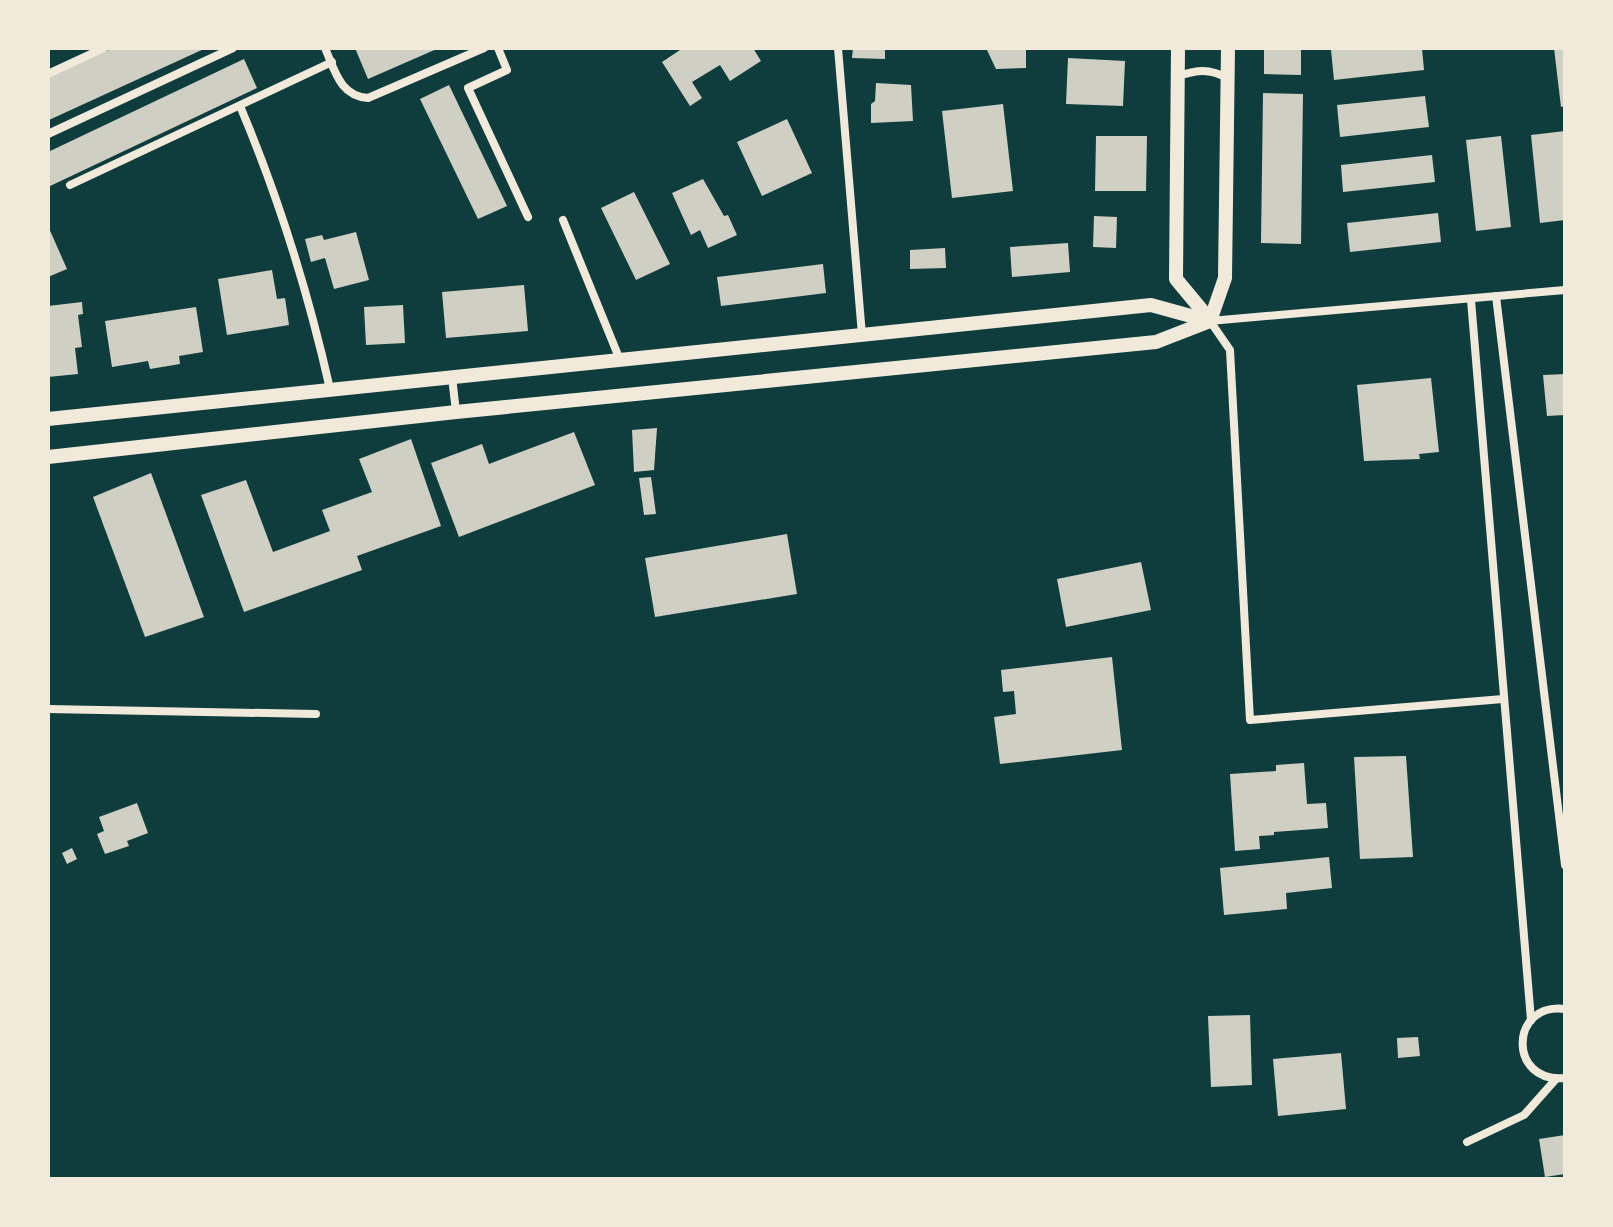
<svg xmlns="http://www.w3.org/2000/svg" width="1613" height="1227" font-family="'Work Sans',sans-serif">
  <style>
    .building { fill: #cfcfc3 }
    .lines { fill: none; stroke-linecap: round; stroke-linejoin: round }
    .minor { stroke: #f1e9da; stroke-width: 8 }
    .tertiary { stroke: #f1e9da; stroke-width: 14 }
  </style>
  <rect width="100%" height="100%" fill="#0f3d3e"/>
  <g class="building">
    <polygon points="113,48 206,48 49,120 48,78"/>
    <polygon points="355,48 439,48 368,79"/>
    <polygon points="683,48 753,48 761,61 730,81 720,65 692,82 702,98 690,106 662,62"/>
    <polygon points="853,48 885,48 885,59 852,58"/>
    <polygon points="986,48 1026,48 1026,68 996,69"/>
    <polygon points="1264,48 1301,48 1301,75 1264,74"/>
    <polygon points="1346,48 1422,48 1424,70 1334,80 1331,50"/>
    <polygon points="1554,48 1565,48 1565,106 1561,107"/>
    <polygon points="1068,58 1125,61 1123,106 1066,104"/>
    <polygon points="244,59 257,88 48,187 48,152"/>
    <polygon points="876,83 911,85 913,121 871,123 871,104 875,101"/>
    <polygon points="449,85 507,206 478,219 420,99"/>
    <polygon points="1263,93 1303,94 1301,244 1261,243"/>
    <polygon points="1425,96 1429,127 1340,137 1337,105"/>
    <polygon points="1003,104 1013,191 952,198 942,111"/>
    <polygon points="787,119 812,173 762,196 737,142"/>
    <polygon points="1565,131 1565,220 1540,223 1531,135"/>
    <polygon points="1096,136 1147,136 1146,191 1095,191"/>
    <polygon points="1501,136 1511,227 1476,231 1466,140"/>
    <polygon points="1432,155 1435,182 1343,192 1341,165"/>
    <polygon points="703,179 724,216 728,215 737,235 708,248 700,230 691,235 672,193"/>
    <polygon points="634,192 670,264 636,280 601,208"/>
    <polygon points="1438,213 1441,242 1350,252 1347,223"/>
    <polygon points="1094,216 1117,217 1116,248 1093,247"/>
    <polygon points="48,226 67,269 48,277"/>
    <polygon points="356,232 369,280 334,289 325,258 311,262 305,239 322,235 324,240"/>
    <polygon points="1068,243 1070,272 1012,277 1010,247"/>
    <polygon points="945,248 946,268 910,269 910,250"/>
    <polygon points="823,264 826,293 721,306 717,277"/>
    <polygon points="272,270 277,299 285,298 289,325 227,335 218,279"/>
    <polygon points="524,285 528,331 446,338 442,292"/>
    <polygon points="82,302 83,314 78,315 82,347 75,348 78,374 48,377 48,306"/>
    <polygon points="403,305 405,343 366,345 364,307"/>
    <polygon points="196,307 203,352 179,356 180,364 150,369 148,361 112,367 105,321"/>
    <polygon points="1565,374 1565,415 1547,416 1543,375"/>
    <polygon points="1431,378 1439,452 1419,454 1420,459 1364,461 1357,385"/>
    <polygon points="657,428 654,470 634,472 632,430"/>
    <polygon points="574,432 595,485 459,537 431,463 482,444 489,464"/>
    <polygon points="411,439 441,526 357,556 362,570 244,612 201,495 246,480 273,552 330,531 322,510 372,492 359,459"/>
    <polygon points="151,473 204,617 145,637 93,497"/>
    <polygon points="651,477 656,514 644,515 639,478"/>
    <polygon points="787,534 797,594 655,617 645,558"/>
    <polygon points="1141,562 1151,610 1066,627 1057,579"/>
    <polygon points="1112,657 1122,750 1000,764 994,717 1016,714 1014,691 1003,692 1001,670"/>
    <polygon points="1406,756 1413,857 1360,859 1354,757"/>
    <polygon points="1304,763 1307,804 1326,803 1328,828 1274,832 1274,835 1259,836 1260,849 1235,851 1230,774 1276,771 1276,765"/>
    <polygon points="137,803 148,833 127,841 129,846 105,854 97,834 104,831 99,817"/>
    <polygon points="72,848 77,859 67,864 62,853"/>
    <polygon points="1329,857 1332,888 1286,893 1287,909 1224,915 1220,868"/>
    <polygon points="1250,1015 1252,1085 1211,1087 1208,1016"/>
    <polygon points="1418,1037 1420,1056 1398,1058 1397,1038"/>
    <polygon points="1341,1053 1346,1109 1278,1116 1273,1059"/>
    <polygon points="1565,1135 1565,1174 1545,1177 1539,1139"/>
  </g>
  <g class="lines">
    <g class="minor">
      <path d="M325 48C335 71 340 96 368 98L484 48"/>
      <polyline points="498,48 507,70 468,88 528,217"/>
      <polyline points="838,48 862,335"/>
      <polyline points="48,74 104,48"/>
      <path d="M1178 76C1197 70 1209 68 1227 78"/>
      <path d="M240 106C279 198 308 292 330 389"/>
      <polyline points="48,134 233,48"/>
      <polyline points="70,185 332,62"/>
      <polyline points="563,220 620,360"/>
      <polyline points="1496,296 1565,865"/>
      <polyline points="1471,300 1531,1020"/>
      <polyline points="452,377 456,412"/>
      <polyline points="1503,699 1250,720 1230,350 1210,321 1565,290"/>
      <polyline points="48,709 316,714"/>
      <path d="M1565 1009C1509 1002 1508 1084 1565 1078"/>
      <polyline points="1467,1142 1524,1115 1556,1079"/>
    </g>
    <g class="tertiary">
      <polyline points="1178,48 1176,279 1210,320"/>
      <polyline points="1210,321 1225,278 1228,48"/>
      <polyline points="48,419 1151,305 1209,321"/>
      <polyline points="48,457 456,412 1156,342 1210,321"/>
    </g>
  </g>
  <rect width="1613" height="1227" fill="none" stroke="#f1e9da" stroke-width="100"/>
</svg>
